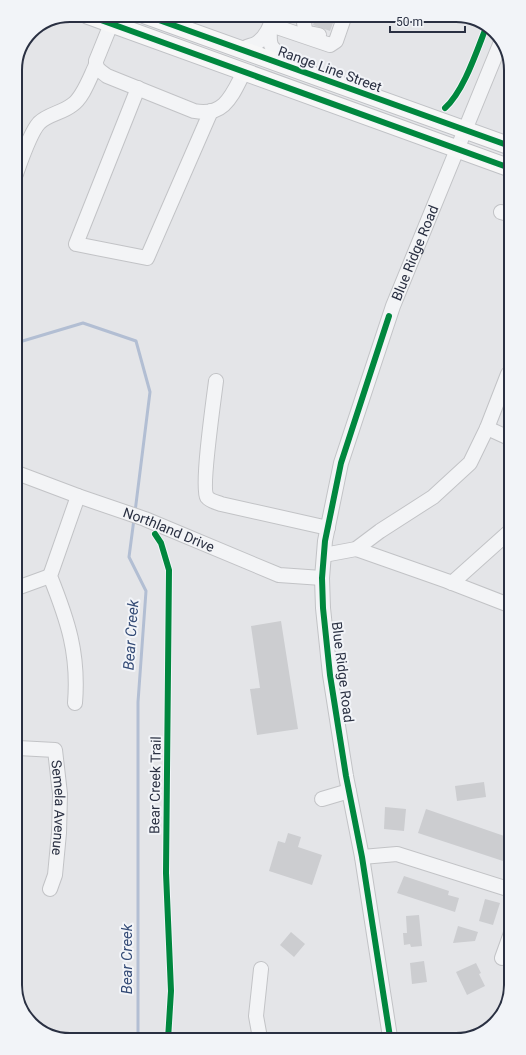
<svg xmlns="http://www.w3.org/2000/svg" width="526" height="1055" font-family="Roboto,sans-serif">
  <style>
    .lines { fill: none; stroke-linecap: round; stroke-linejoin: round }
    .stream { stroke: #b2bed3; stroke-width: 3 }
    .building { fill: #cccdd0 }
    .minor-casing { stroke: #c2c3c6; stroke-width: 16 }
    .major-casing { stroke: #c0c2c6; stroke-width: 19 }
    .minor { stroke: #f3f4f6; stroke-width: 14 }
    .major { stroke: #f7f7f7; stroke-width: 17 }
    .cycleway-casing { stroke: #f2f4f8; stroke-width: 8 }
    .cycleway { stroke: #00873e; stroke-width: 6 }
    .labels { text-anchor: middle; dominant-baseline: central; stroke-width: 4; stroke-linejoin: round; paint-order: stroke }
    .street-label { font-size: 14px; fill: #2a3042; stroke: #f2f4f8 }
    .water-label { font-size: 15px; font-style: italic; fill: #344b76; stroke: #f2f4f8 }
    .rim { fill: none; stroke: #2a3042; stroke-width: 2 }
  </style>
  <rect width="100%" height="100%" fill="#e4e5e8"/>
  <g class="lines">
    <g class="stream">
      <polyline points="16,343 83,323 136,341 150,392 135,512"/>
      <polyline points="134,519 129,557 146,591 138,702 138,1039"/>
    </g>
  </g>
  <g class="building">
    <polygon points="316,15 336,15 330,31 313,25"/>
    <polygon points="281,621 298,729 257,735 250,689 260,688 251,626"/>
    <polygon points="484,782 486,797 457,801 455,786"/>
    <polygon points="385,807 406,809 404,831 384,829"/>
    <polygon points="426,809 510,838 503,861 418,833"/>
    <polygon points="288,833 301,837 298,847 322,855 312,885 269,871 278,841 285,843"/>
    <polygon points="404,876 449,891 448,895 459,898 455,912 397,893"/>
    <polygon points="485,899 500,903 493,925 479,921"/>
    <polygon points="419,915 422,946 411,947 410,944 404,945 403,933 407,933 406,916"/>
    <polygon points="458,926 478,932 475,941 453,943"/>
    <polygon points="291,932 305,944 294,957 280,945"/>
    <polygon points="424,961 427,982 412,984 410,963"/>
    <polygon points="476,963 481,973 479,974 485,986 467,995 456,972"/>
  </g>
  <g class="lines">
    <defs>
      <g id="minor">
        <polyline points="305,15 304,22 305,30 309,33 319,35"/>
        <path d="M111 24 96 61C95 69 102 72 107 76L194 111C225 117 232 95 244 72"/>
        <polyline points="271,25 330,45 336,41 345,15"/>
        <path d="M270 28C270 33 269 40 271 45 275 54 289 56 289 67"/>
        <path d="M242 50C246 46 252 46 257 43 267 36 270 26 274 15"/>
        <polyline points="138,88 76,244 147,258 211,111"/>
        <path d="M16 174C21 160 30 133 39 123 48 114 62 113 72 105 83 98 90 77 96 65"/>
        <polyline points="501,212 508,214"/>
        <path d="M216 381C214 397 201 488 207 497 210 501 216 502 221 504L328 528"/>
        <polyline points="487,428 509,438"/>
        <path id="s1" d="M17 473 78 496 145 519 279 575 322 578"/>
        <polyline points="356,549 447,581 509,605"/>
        <polyline points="324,555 356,549 380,531 433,497 470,463 487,428 508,374"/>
        <polyline points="452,583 509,532"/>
        <polyline points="17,588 50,576"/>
        <path d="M75 703C79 654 68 621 50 576L78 496"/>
        <path id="s2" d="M18 748 55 750 60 794 59 833 55 875 50 889"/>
        <polyline points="322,799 349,791"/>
        <polyline points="362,857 397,854 511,890"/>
        <polyline points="502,958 511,933"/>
        <path id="s3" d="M390 1037 362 857 346 776 330 675 323 608 322 578 325 541 341 463 393 306 501 42"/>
        <polyline points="260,1038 256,1016 261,969"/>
      </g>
      <g id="major">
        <polyline points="87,15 507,167"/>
        <polyline points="145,15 507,145"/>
      </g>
    </defs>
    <use href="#minor" class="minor-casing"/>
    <use href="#major" class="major-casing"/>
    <use href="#minor" class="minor"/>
    <use href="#major" class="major"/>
    <defs>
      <g id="cycleway">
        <polyline points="87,15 507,167"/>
        <polyline points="145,15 507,145"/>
        <path d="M445 108C464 91 477 50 487 25"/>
        <polyline points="389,316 341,463 325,541 322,578 323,608 330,675 346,776 362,857 390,1037"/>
        <polyline points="155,534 161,543 169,570 166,873 171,991 168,1039"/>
      </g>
    </defs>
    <use href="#cycleway" class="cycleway-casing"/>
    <use href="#cycleway" class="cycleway"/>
  </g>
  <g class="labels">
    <g class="street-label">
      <text transform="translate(330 69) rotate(20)">Range Line Street</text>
      <text stroke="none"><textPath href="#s3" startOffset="804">Blue Ridge Road</textPath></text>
      <text stroke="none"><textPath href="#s1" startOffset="162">Northland Drive</textPath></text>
      <text transform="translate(343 672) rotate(83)">Blue Ridge Road</text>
      <text transform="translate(155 785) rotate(-89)">Bear Creek Trail</text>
      <text stroke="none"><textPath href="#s2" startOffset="95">Semela Avenue</textPath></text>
    </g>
    <g class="water-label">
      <text transform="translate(131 635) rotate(-86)">Bear Creek</text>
      <text transform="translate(127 959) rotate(-90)">Bear Creek</text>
    </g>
  </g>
  <path d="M0 0H526V1055H0ZM70 22H456A48 48 0 0 1 504 70V985A48 48 0 0 1 456 1033H70A48 48 0 0 1 22 985V70A48 48 0 0 1 70 22Z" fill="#f2f4f8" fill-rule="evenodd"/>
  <path class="rim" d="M70 22H456A48 48 0 0 1 504 70V985A48 48 0 0 1 456 1033H70A48 48 0 0 1 22 985V70A48 48 0 0 1 70 22Z"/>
  <path d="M390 26v6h75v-6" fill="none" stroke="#2a3042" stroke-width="2"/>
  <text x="396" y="26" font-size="12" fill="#2a3042" stroke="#f2f4f8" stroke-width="3" paint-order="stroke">50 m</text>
</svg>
